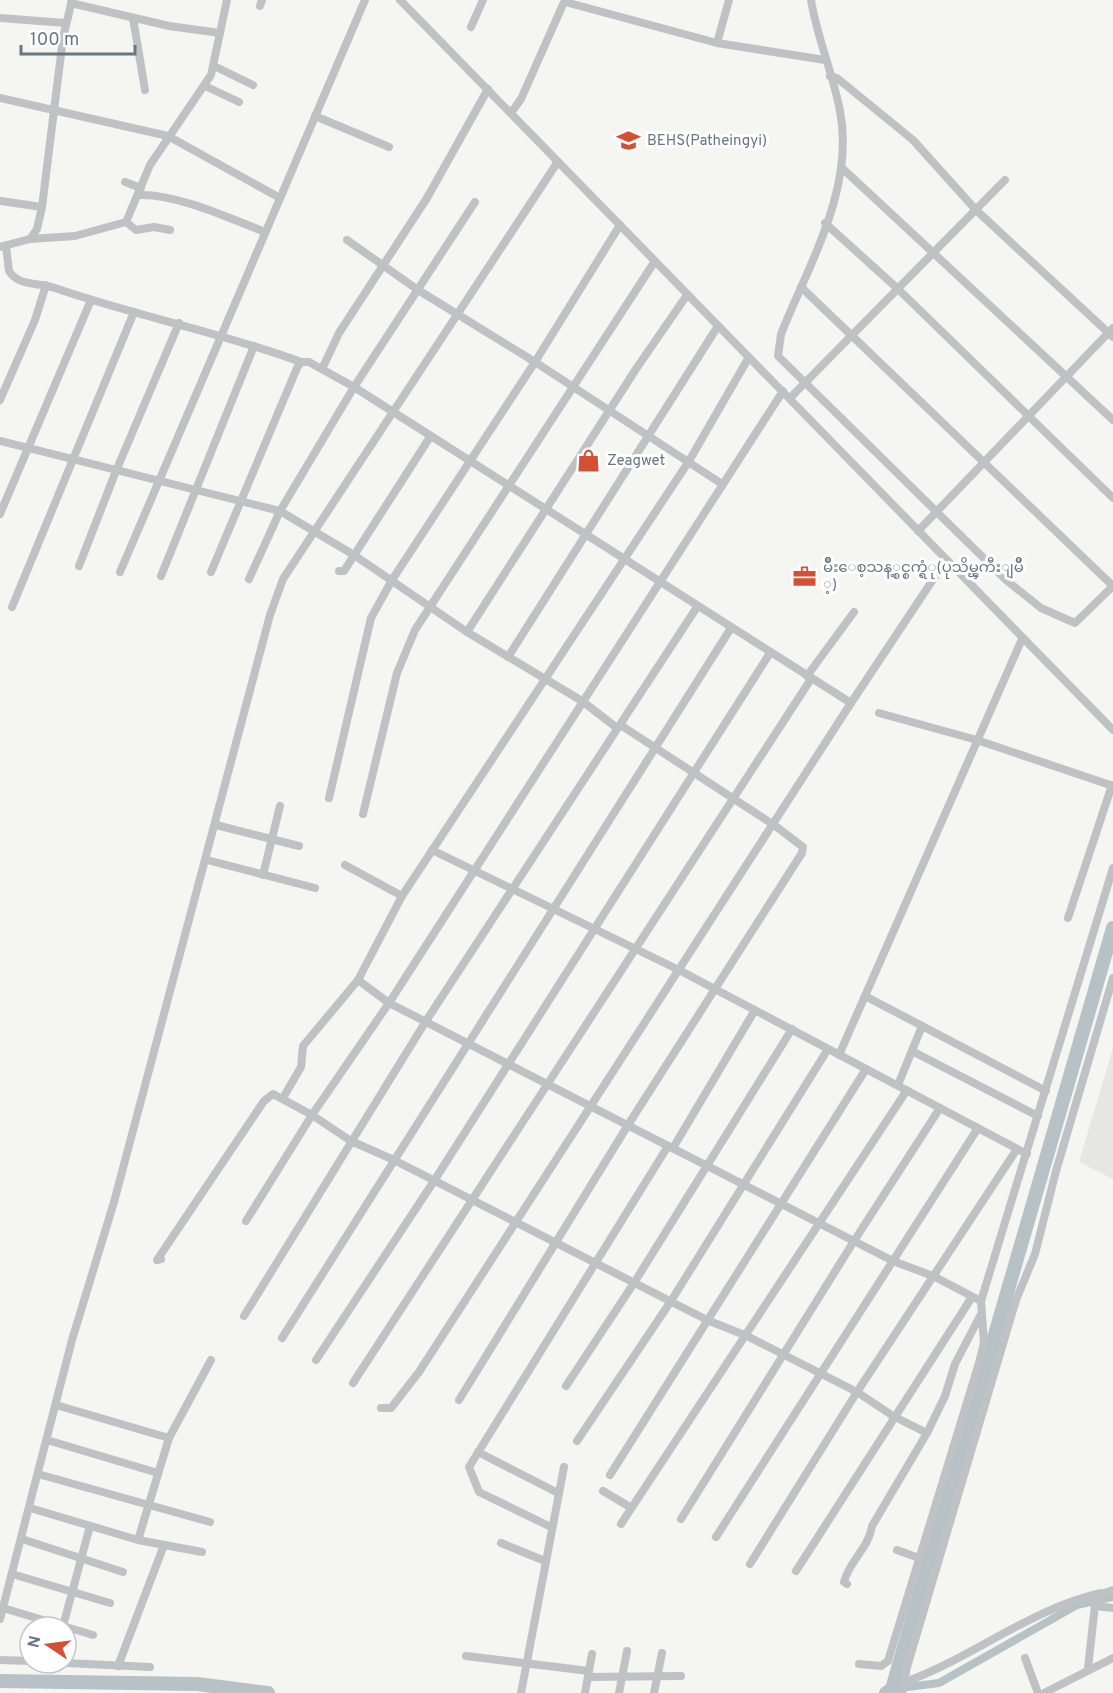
<svg xmlns="http://www.w3.org/2000/svg" width="1113" height="1693" font-family="Overpass,'Noto Sans Myanmar',sans-serif">
  <style>
    .built { fill: #e6e6e5 }
    .lines { fill: none; stroke-linecap: round; stroke-linejoin: round }
    .canal { stroke: #b6c2c5; stroke-width: 8 }
    .river { stroke: #b6c2c5; stroke-width: 14 }
    .minor { stroke: #bec2c5; stroke-width: 8 }
    .labels { text-anchor: middle; dominant-baseline: central; stroke-width: 6; stroke-linejoin: round; paint-order: stroke }
    .poi-label { font-size: 15px; fill: #677680; stroke: #fff; text-anchor: start }
  </style>
  <rect width="100%" height="100%" fill="#f5f5f2"/>
  <polygon class="built" points="1113,1048 1113,1179 1079,1162"/>
  <g class="lines">
    <polyline class="canal" points="892,1689 939,1683 1077,1605 1113,1597"/>
    <g class="river">
      <polyline points="0,1681 197,1684 268,1693"/>
      <polyline points="886,1693 892,1689 1113,928"/>
    </g>
    <g class="minor">
      <polyline points="400,0 1113,730"/>
      <path d="M811 0C817 38 833 73 840 111 855 188 809 264 781 334L778 356 1006 580 1041 608 1075 623 1113 586"/>
      <polyline points="565,2 717,43 825,60"/>
      <polyline points="71,3 169,26 220,33"/>
      <polyline points="260,6 262,0"/>
      <polyline points="0,18 65,23"/>
      <polyline points="133,18 145,90"/>
      <polyline points="471,27 483,0"/>
      <polyline points="717,43 729,0"/>
      <polyline points="214,66 253,85"/>
      <polyline points="830,76 837,78 913,140 976,210 1113,337"/>
      <polyline points="205,86 239,102"/>
      <polyline points="0,98 168,136 280,198"/>
      <polyline points="511,113 521,99 565,0"/>
      <polyline points="315,116 389,147"/>
      <polyline points="842,168 1113,420"/>
      <polyline points="125,182 141,188"/>
      <path d="M139 195C178 194 229 218 265 232"/>
      <polyline points="1,201 42,207"/>
      <polyline points="126,222 136,230 154,227 170,230"/>
      <polyline points="825,223 898,289 1113,498"/>
      <polyline points="30,239 75,236 126,222 150,165 211,75 227,0"/>
      <polyline points="347,240 418,290 535,362 722,484"/>
      <path d="M6 246 9 271C19 287 39 282 55 288 136 316 220 332 301 362"/>
      <polyline points="0,247 30,239 37,229 42,207 63,38 72,0"/>
      <polyline points="801,287 1113,586"/>
      <polyline points="322,369 339,333 427,198 488,89"/>
      <polyline points="790,398 1005,180"/>
      <polyline points="0,400 35,320 46,285"/>
      <polyline points="0,441 280,511 354,555 467,632 582,701 617,728 622,726 774,825 803,847 802,853 628,1125 459,1400"/>
      <polyline points="0,514 91,300"/>
      <polyline points="918,531 1113,328"/>
      <polyline points="79,566 116,471 179,323"/>
      <polyline points="339,571 344,571 430,437"/>
      <polyline points="120,572 365,0"/>
      <polyline points="211,572 297,368 301,362 309,362 354,387 851,703"/>
      <polyline points="161,576 254,346"/>
      <polyline points="249,579 280,511 354,387 475,202"/>
      <polyline points="12,607 134,312"/>
      <polyline points="467,632 636,369 687,295"/>
      <polyline points="508,657 718,326"/>
      <polyline points="807,676 854,612"/>
      <polyline points="879,713 977,740 1113,786"/>
      <polyline points="329,798 371,618 392,580 535,362 620,225"/>
      <polyline points="363,814 397,673 415,630 655,261"/>
      <polyline points="216,825 299,846"/>
      <polyline points="432,850 679,970 1027,1154"/>
      <polyline points="207,860 315,888"/>
      <polyline points="345,865 402,896"/>
      <polyline points="263,875 280,806"/>
      <polyline points="1068,918 1112,785"/>
      <polyline points="358,980 389,1003 893,1261 933,1276 981,1301"/>
      <polyline points="865,996 1046,1091"/>
      <polyline points="912,1051 1038,1116"/>
      <polyline points="839,1055 1022,639"/>
      <polyline points="898,1085 922,1026"/>
      <polyline points="283,1098 301,1067 303,1046 358,980 402,896 689,461 749,357"/>
      <polyline points="673,1148 755,1010"/>
      <polyline points="246,1221 312,1115 389,1003 783,391"/>
      <polyline points="161,1259 157,1260 264,1101 273,1094 312,1115 351,1141 394,1160 707,1320 747,1336 857,1392 893,1416 927,1433"/>
      <polyline points="244,1316 426,1021 697,607"/>
      <polyline points="282,1338 731,628"/>
      <polyline points="316,1360 434,1181 770,653"/>
      <polyline points="353,1383 811,679"/>
      <polyline points="566,1386 634,1283 792,1029"/>
      <polyline points="56,1405 169,1438"/>
      <polyline points="381,1408 391,1408 419,1372 851,703 946,560"/>
      <polyline points="47,1440 158,1473"/>
      <polyline points="577,1441 671,1301 828,1049"/>
      <polyline points="478,1452 558,1493"/>
      <polyline points="38,1474 210,1522"/>
      <polyline points="610,1475 866,1069"/>
      <polyline points="603,1491 630,1507"/>
      <polyline points="30,1508 138,1540 202,1552"/>
      <polyline points="681,1519 854,1241 940,1108"/>
      <polyline points="621,1524 907,1090"/>
      <polyline points="551,1527 479,1492 469,1467 668,1146"/>
      <polyline points="716,1537 978,1128"/>
      <polyline points="22,1539 123,1572"/>
      <polyline points="138,1540 169,1438 211,1360"/>
      <polyline points="501,1543 545,1561"/>
      <polyline points="897,1550 919,1558"/>
      <polyline points="750,1564 857,1392 1017,1149"/>
      <polyline points="796,1571 972,1297"/>
      <polyline points="12,1574 110,1603"/>
      <path d="M847 1584 844 1582C849 1561 869 1548 872 1526L927 1433 945 1396 955 1364 980 1316"/>
      <polyline points="1095,1606 1113,1608"/>
      <polyline points="3,1608 93,1635"/>
      <polyline points="0,1619 72,1340 114,1202 270,615 283,579 557,163"/>
      <polyline points="63,1626 90,1526"/>
      <polyline points="466,1656 589,1671"/>
      <polyline points="1025,1658 1038,1693"/>
      <polyline points="0,1660 30,1661"/>
      <polyline points="66,1663 150,1667"/>
      <polyline points="859,1664 881,1666 888,1661 979,1363 984,1343 981,1301 1113,868"/>
      <polyline points="118,1666 164,1545"/>
      <polyline points="1088,1668 1096,1596 1113,1590"/>
      <polyline points="588,1677 681,1676"/>
      <path d="M905 1682C972 1658 1032 1608 1101 1593"/>
      <polyline points="521,1693 564,1467"/>
      <polyline points="585,1693 592,1654"/>
      <polyline points="619,1693 627,1651"/>
      <polyline points="654,1693 662,1653"/>
      <polyline points="902,1693 907,1667 1016,1300 1035,1254 1056,1171 1113,978"/>
      <polyline points="1044,1693 1113,1658"/>
    </g>
  </g>
  <defs>
    <symbol id="school-bare" viewBox="-9 -9 18 18"><path d="M0-5L7-2L0 1L-7-2ZM-4 1L0 2.5L4 1V4Q0 6-4 4Z" fill="#d25135" stroke="#fff" stroke-width="2.5" paint-order="stroke"/></symbol>
    <symbol id="shop-bare" viewBox="-9 -9 18 18"><path d="M-5-2.5h2.3a2.7 3.5 0 0 1 5.4 0H5L5.5 6h-11ZM-1.5-2.5h3a1.5 2.3 0 0 0-3 0Z" fill="#d25135" stroke="#fff" stroke-width="2.5" paint-order="stroke"/></symbol>
    <symbol id="office-bare" viewBox="-9 -9 18 18"><path d="M-6-3h4V-5.5h4V-3h4V5H-6ZM-1-4.5V-3h2v-1.5ZM-6 0V1H6V0Z" fill="#d25135" stroke="#fff" stroke-width="2.5" paint-order="stroke"/></symbol>
  </defs>
  <g fill-rule="evenodd">
    <use href="#school-bare" x="612" y="124" width="33" height="33"/>
    <use href="#shop-bare" x="572" y="444" width="33" height="33"/>
    <use href="#office-bare" x="788" y="560" width="33" height="33"/>
  </g>
  <g class="labels">
    <g class="poi-label">
      <text x="647" y="141">BEHS(Patheingyi)</text>
      <text x="607" y="461">Zeagwet</text>
      <text x="823" y="568">မ်ိဳးေစ့သန့္စင္စက္ရံု(ပုသိမ္ၾကီးျမိဳ<tspan x="823" dy="17">့)</tspan></text>
    </g>
  </g>
  <g transform="translate(48 1645) rotate(283)"><circle r="28" fill="#ffffff" stroke="#c2c8cc" stroke-width="1.5"/>
  <path d="M0-4.5L10 22L0 15L-10 22Z" fill="#d25135"/>
  <text y="-9" font-size="16" font-weight="bold" text-anchor="middle" fill="#677680">N</text>
  </g>
  <path d="M21 45v9h114v-9" fill="none" stroke="#677680" stroke-width="3"/>
  <text x="30" y="45" font-size="18" fill="#677680" stroke="#ffffff" stroke-width="4.5" paint-order="stroke">100 m</text>
</svg>
